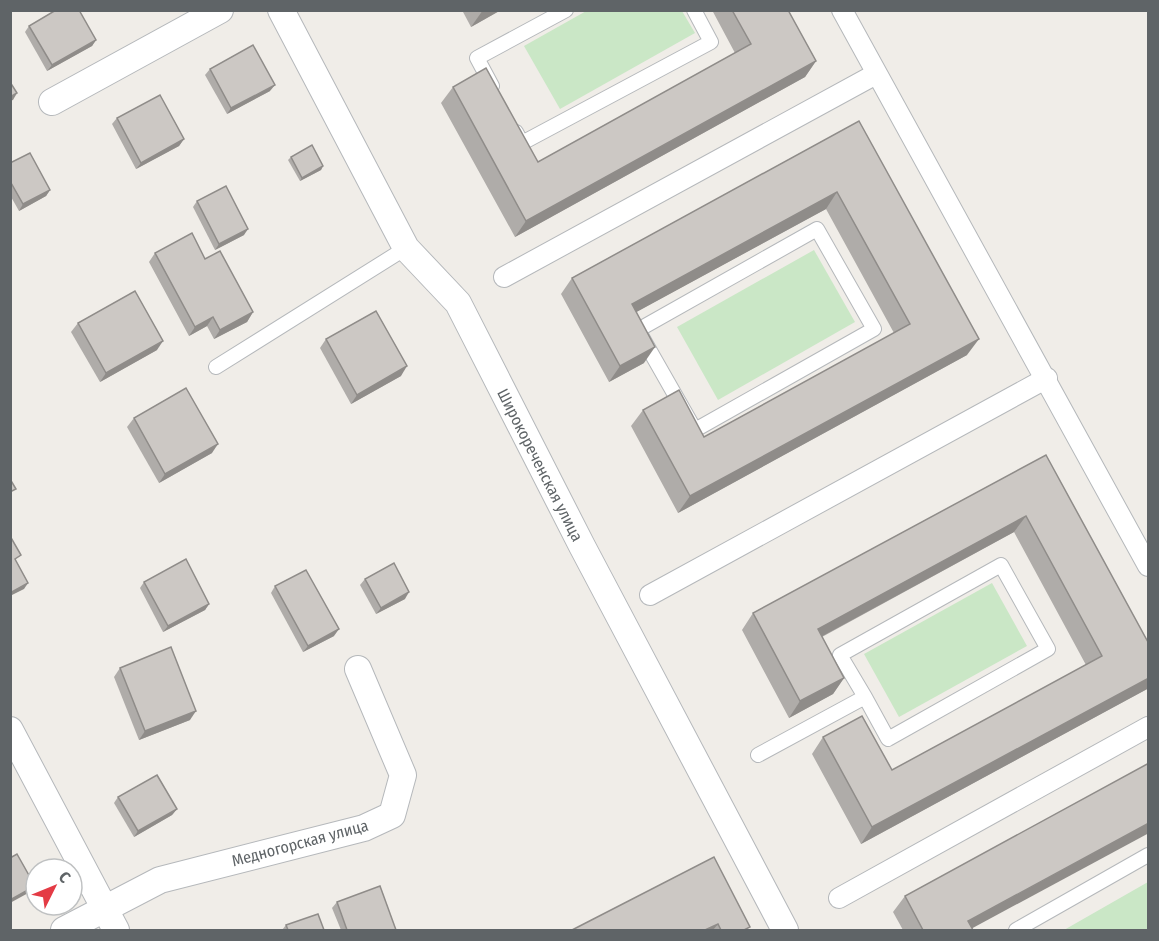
<svg xmlns="http://www.w3.org/2000/svg" width="1159" height="941" font-family="'Fira Sans Condensed',sans-serif">
  <style>
    .green { fill: #cae7c6 }
    .lines { fill: none; stroke-linecap: round; stroke-linejoin: round }
    .service-casing { stroke: #b5b8bb; stroke-width: 16 }
    .pedestrian-casing { stroke: #b5b8bb; stroke-width: 22 }
    .minor-casing { stroke: #b5b8bb; stroke-width: 28 }
    .service { stroke: #fff; stroke-width: 14 }
    .pedestrian { stroke: #fff; stroke-width: 20 }
    .minor { stroke: #fff; stroke-width: 26 }
    .wall { fill: #afaca9 }
    .shaded-wall { fill: #8f8c89 }
    .building { fill: #ccc8c4; stroke: #8f8c89; stroke-width: 1.5 }
    .labels { text-anchor: middle; dominant-baseline: central; stroke-width: 5; stroke-linejoin: round; paint-order: stroke }
    .street-label { font-size: 16px; fill: #5f6467; stroke: #fff }
  </style>
  <rect width="100%" height="100%" fill="#f0ede8"/>
  <g class="green">
    <polygon points="588,10 682,11 695,33 560,109 524,46"/>
    <polygon points="814,250 855,322 718,400 677,327"/>
    <polygon points="992,583 1027,646 899,717 864,654"/>
    <polygon points="1148,882 1148,930 1064,930"/>
  </g>
  <g class="lines">
    <defs>
      <g id="service">
        <polyline points="492,86 477,58 566,10"/>
        <polyline points="516,132 522,143 711,42 694,10"/>
        <polygon points="817,229 874,329 695,430 638,330"/>
        <polyline points="216,367 406,248"/>
        <polyline points="758,755 865,697 888,739 1048,649 1001,565 840,655 865,697"/>
        <polyline points="1016,930 1148,855"/>
      </g>
      <g id="pedestrian">
        <polyline points="842,10 1148,566"/>
        <polyline points="504,277 876,74"/>
        <polyline points="650,595 1047,378"/>
        <polyline points="839,898 1148,727"/>
      </g>
      <g id="minor">
        <polyline points="281,10 406,248 458,303 582,546 785,930"/>
        <polyline points="52,102 220,10"/>
        <polyline points="10,730 116,930"/>
        <polyline points="64,930 160,880 364,828 392,815 403,775 358,669"/>
      </g>
    </defs>
    <use href="#service" class="service-casing"/>
    <use href="#pedestrian" class="pedestrian-casing"/>
    <use href="#minor" class="minor-casing"/>
    <use href="#service" class="service"/>
    <use href="#pedestrian" class="pedestrian"/>
    <use href="#minor" class="minor"/>
  </g>
  <g class="wall">
    <polygon points="462,10 501,10 471,27"/>
    <polygon points="712,10 788,10 816,61 805,77 515,237 441,103 453,87 538,162 735,53"/>
    <polygon points="29,26 96,40 92,46 47,71 25,32"/>
    <polygon points="210,69 270,91 227,114 205,75"/>
    <polygon points="117,118 184,139 179,146 136,169 112,124"/>
    <polygon points="859,121 967,355 678,513 631,426 643,410 704,437 894,333 826,209 636,312 644,363 609,382 561,294 572,278"/>
    <polygon points="291,157 323,166 321,170 300,181 288,160"/>
    <polygon points="10,163 50,190 46,196 19,211 10,195"/>
    <polygon points="197,201 244,235 215,250 193,207"/>
    <polygon points="155,253 205,259 253,312 247,322 214,339 207,326 189,336 149,262"/>
    <polygon points="78,323 157,350 100,382 71,332"/>
    <polygon points="326,339 401,376 351,404 320,348"/>
    <polygon points="134,418 212,453 159,483 127,427"/>
    <polygon points="1046,455 1149,644 1149,688 861,844 812,754 823,737 892,770 1086,665 1014,532 822,637 844,678 833,694 789,718 742,630 753,613"/>
    <polygon points="365,579 405,599 376,614 360,585"/>
    <polygon points="144,582 209,604 205,610 163,632 140,588"/>
    <polygon points="275,586 334,636 303,652 271,593"/>
    <polygon points="120,668 190,720 139,740 114,677"/>
    <polygon points="118,797 177,809 172,815 134,837 114,803"/>
    <polygon points="714,857 748,930 572,930"/>
    <polygon points="905,896 972,929 973,930 903,930 893,912"/>
    <polygon points="337,902 396,930 341,930 332,908"/>
    <polygon points="286,925 324,930 282,930"/>
  </g>
  <g class="shaded-wall">
    <polygon points="483,10 501,10 471,27"/>
    <polygon points="96,40 92,46 47,71 52,65"/>
    <polygon points="816,61 805,77 515,237 526,221"/>
    <polygon points="275,85 270,91 227,114 231,108"/>
    <polygon points="17,93 13,100 10,101 10,97"/>
    <polygon points="184,139 179,146 136,169 141,163"/>
    <polygon points="323,166 321,170 300,181 302,178"/>
    <polygon points="50,190 46,196 19,211 23,204"/>
    <polygon points="837,192 826,209 620,321 632,304"/>
    <polygon points="248,229 244,235 215,250 219,244"/>
    <polygon points="253,312 247,322 214,339 220,330"/>
    <polygon points="213,317 207,326 189,336 195,327"/>
    <polygon points="979,339 967,355 678,513 690,496"/>
    <polygon points="163,341 157,350 100,382 106,373"/>
    <polygon points="655,347 644,363 609,382 620,366"/>
    <polygon points="407,366 401,376 351,404 357,395"/>
    <polygon points="218,444 212,453 159,483 165,474"/>
    <polygon points="1026,516 1014,532 806,645 818,629"/>
    <polygon points="28,583 24,589 10,596 10,593"/>
    <polygon points="409,592 405,599 376,614 381,608"/>
    <polygon points="209,604 205,610 163,632 168,626"/>
    <polygon points="339,629 334,636 303,652 308,646"/>
    <polygon points="844,678 833,694 789,718 800,701"/>
    <polygon points="1149,678 1149,688 861,844 872,827"/>
    <polygon points="196,711 190,720 139,740 145,731"/>
    <polygon points="177,809 172,815 134,837 138,831"/>
    <polygon points="1149,823 1149,833 969,930 968,921"/>
    <polygon points="35,886 30,892 10,903 10,900"/>
    <polygon points="718,924 713,930 705,930"/>
  </g>
  <g class="building">
    <polygon points="56,10 79,10 96,40 52,65 29,26"/>
    <polygon points="732,10 788,10 816,61 526,221 453,87 486,68 538,162 751,44"/>
    <polygon points="253,45 275,85 231,108 210,69"/>
    <polygon points="10,82 17,93 10,97"/>
    <polygon points="160,95 184,139 141,163 117,118"/>
    <polygon points="859,121 979,339 690,496 643,410 679,390 704,437 910,324 837,192 632,304 655,347 620,366 572,278"/>
    <polygon points="312,145 323,166 302,178 291,157"/>
    <polygon points="30,153 50,190 23,204 10,181 10,163"/>
    <polygon points="226,186 248,229 219,244 197,201"/>
    <polygon points="192,233 205,259 220,251 253,312 220,330 213,317 195,327 155,253"/>
    <polygon points="135,291 163,341 106,373 78,323"/>
    <polygon points="376,311 407,366 357,395 326,339"/>
    <polygon points="186,388 218,444 165,474 134,418"/>
    <polygon points="1046,455 1149,644 1149,678 872,827 823,737 862,716 892,770 1102,656 1026,516 818,629 844,678 800,701 753,613"/>
    <polygon points="10,479 16,489 10,492"/>
    <polygon points="10,536 21,555 15,559 28,583 10,593"/>
    <polygon points="186,559 209,604 168,626 144,582"/>
    <polygon points="394,563 409,592 381,608 365,579"/>
    <polygon points="306,570 339,629 308,646 275,586"/>
    <polygon points="171,647 196,711 145,731 120,668"/>
    <polygon points="1149,763 1149,823 968,921 973,930 923,930 905,896"/>
    <polygon points="157,775 177,809 138,831 118,797"/>
    <polygon points="17,854 35,886 10,900 10,858"/>
    <polygon points="714,857 750,927 744,930 721,930 718,924 705,930 572,930"/>
    <polygon points="380,886 396,930 347,930 337,902"/>
    <polygon points="318,914 324,930 288,930 286,925"/>
  </g>
  <g class="labels">
    <g class="street-label">
      <text transform="translate(540 465) rotate(63)">Широкореченская улица</text>
      <text transform="translate(300 843) rotate(-15)">Медногорская улица</text>
    </g>
  </g>
  <rect width="1159" height="941" fill="none" stroke="#5f6467" stroke-width="24"/>
  <g transform="translate(54 887) rotate(47)"><circle r="28" fill="#ffffff" stroke="#bfc1c2" stroke-width="1.5"/>
  <path d="M0-4.5L10 22L0 15L-10 22Z" fill="#e43b45"/>
  <text y="-9" font-size="16" font-weight="bold" text-anchor="middle" fill="#5f6467">С</text>
  </g>
</svg>
